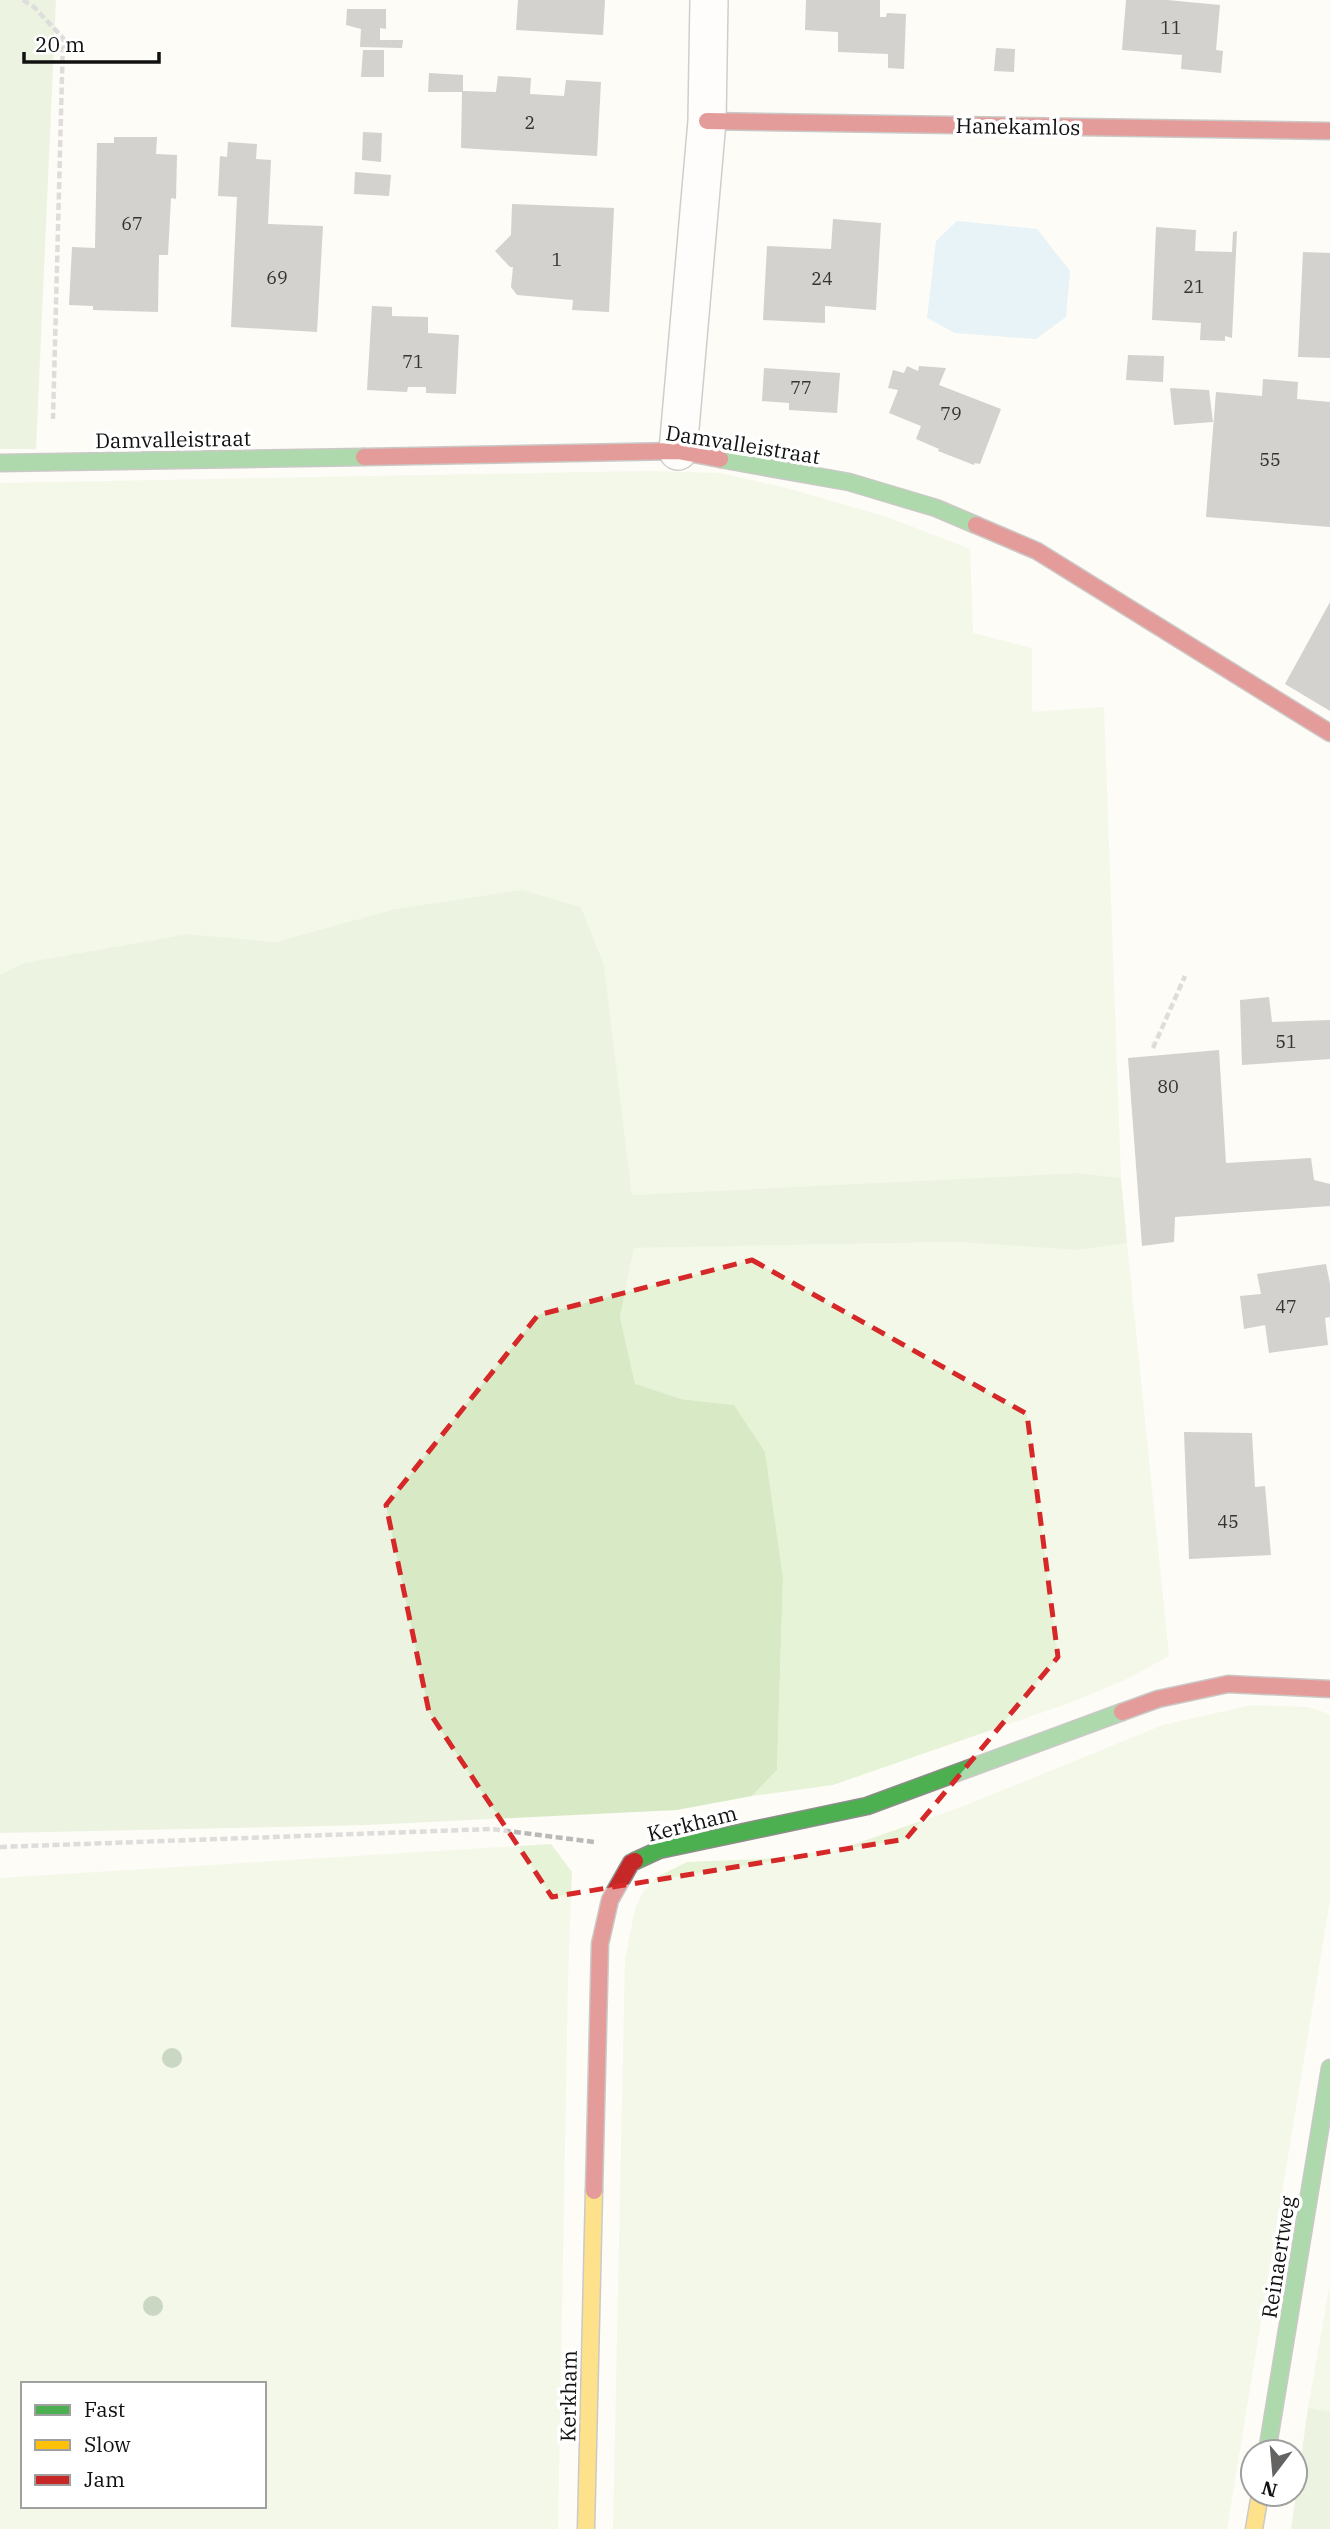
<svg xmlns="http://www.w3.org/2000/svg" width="1330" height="2529" font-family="'IBM Plex Serif',serif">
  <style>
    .green { fill: #e7f3d7; fill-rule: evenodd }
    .forest { fill: #d8eac5 }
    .water { fill: #cde8f7 }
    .building { fill: #a19f9c }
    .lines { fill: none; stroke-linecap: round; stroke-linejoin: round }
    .street-casing { stroke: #979795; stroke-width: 40 }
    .fast-casing { stroke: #8e8d8b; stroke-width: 19 }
    .slow-casing { stroke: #8e8d8b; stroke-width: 19 }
    .jam-casing { stroke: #8e8d8b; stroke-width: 19 }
    .path { stroke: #b9b9b8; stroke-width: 4.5; stroke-dasharray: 7 3.5; stroke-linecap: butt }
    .street { stroke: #fffffe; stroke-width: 37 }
    .fast { stroke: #4caf50; stroke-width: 16 }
    .slow { stroke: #ffc107; stroke-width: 16 }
    .jam { stroke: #c62828; stroke-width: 16 }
    .tree { fill: #8cac80 }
    .marked { fill: none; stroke: #d62828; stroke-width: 5; stroke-dasharray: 14 9; stroke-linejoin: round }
    .labels { text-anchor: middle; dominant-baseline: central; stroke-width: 7; stroke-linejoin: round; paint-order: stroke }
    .number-label { font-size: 18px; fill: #353434 }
    .street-label { font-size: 21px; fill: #111; stroke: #fff }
  </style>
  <rect width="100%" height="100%" fill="#fdfcf7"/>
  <g class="green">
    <polygon points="650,471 720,473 790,489 887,517 970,549 973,633 1032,648 1032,712 1104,707 1121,1178 1078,1173 632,1195 604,965 581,907 391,910 276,942 188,934 23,963 0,975 0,483"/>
    <polygon points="956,1242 1079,1250 1127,1243 1169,1656 1129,1678 1072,1702 833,1785 752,1796 777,1770 783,1578 734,1405 681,1399 635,1385 620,1317 634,1248"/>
    <polygon points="1252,1705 1308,1707 1330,1714 1330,1900 1227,2529 613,2529 625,1960 635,1909 643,1892 657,1877 687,1862 761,1859 835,1851 964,1806 1163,1725"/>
    <path d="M551 1844 572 1872 568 1978 558 2529H0V1878ZM23 2384H264V2506H23Z"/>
    <polygon points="1330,2284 1330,2412 1308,2408"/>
  </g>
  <g class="forest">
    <polygon points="0,0 56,0 36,449 0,449"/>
    <polygon points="522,890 581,907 604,965 632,1195 1078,1173 1121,1178 1127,1243 1079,1250 955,1242 634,1248 620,1317 635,1384 681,1399 734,1405 765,1452 783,1578 777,1770 752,1796 677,1810 368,1825 0,1833 0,975 23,963 188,934 276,942 391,910"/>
    <polygon points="1308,2408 1330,2412 1330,2529 1291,2529"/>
  </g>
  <polygon class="water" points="957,221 1037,229 1070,271 1066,317 1036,339 955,333 927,318 936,241"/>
  <g class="building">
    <polygon points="518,0 605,0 603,35 516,30"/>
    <polygon points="806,0 880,0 880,17 886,17 887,13 906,14 904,69 888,68 888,54 838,52 838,32 805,30"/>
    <polygon points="1126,0 1167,0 1220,5 1216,50 1223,51 1221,73 1181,69 1182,55 1122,50"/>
    <polygon points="347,9 386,9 386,29 380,28 380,40 403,40 402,48 360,47 361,29 346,25"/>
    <polygon points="996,48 1015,49 1014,72 994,71"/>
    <polygon points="363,50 384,50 384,77 361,77"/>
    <polygon points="429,73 463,75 463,91 496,92 498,76 531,78 530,94 564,96 566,80 601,82 597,156 461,148 462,92 428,92"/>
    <polygon points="363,132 382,133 381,162 362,160"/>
    <polygon points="114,137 157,137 156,154 177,155 176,199 171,198 168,255 159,255 158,312 93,310 93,306 69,305 72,247 95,248 97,143 114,143"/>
    <polygon points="228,142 257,144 256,159 271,160 268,224 323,226 317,332 231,327 237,197 218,196 220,156 227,157"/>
    <polygon points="355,172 391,175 389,196 354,194"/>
    <polygon points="512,204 614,208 609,312 572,310 573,300 517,295 511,287 513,267 510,267 495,251 511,235"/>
    <polygon points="833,219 881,223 876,310 825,306 825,323 763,320 767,246 831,249"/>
    <polygon points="1156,227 1196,230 1195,251 1232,252 1233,232 1237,231 1232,338 1225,336 1225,341 1200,340 1201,323 1152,320"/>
    <polygon points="1303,252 1330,253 1330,358 1298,357"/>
    <polygon points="372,306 392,307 392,316 428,317 428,333 459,335 456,394 426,393 426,387 408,387 407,392 367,390"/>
    <polygon points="1128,355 1164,356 1163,382 1126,380"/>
    <polygon points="907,366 918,371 919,366 946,368 939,385 1001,409 980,464 975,463 974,465 938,451 939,449 916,439 921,426 889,413 898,390 888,388 893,370 904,373"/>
    <polygon points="764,368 840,373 837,413 789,410 789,403 762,401"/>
    <polygon points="1263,379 1298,382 1297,399 1330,402 1330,527 1206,517 1216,392 1262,396"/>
    <polygon points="1170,388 1209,390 1213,422 1174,425"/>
    <polygon points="1330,602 1330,711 1285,684"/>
    <polygon points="1269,997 1272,1022 1330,1020 1330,1059 1242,1065 1240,1000"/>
    <polygon points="1219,1050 1226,1163 1311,1158 1314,1180 1330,1184 1330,1206 1175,1217 1174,1242 1142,1246 1128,1058"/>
    <polygon points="1326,1264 1330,1284 1330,1317 1325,1318 1328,1345 1269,1353 1265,1325 1244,1329 1240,1296 1261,1294 1257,1274"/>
    <polygon points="1184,1432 1252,1433 1255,1487 1265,1486 1271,1555 1189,1559"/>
  </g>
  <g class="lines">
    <defs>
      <polyline id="street" points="678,451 707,121 709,0"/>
      <g id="fast">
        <polyline points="720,459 849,482 936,508 976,525"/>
        <polyline points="0,463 364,457"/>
        <polyline points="635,1861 659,1850 867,1806 1122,1712"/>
        <polyline points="1267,2452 1330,2068"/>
      </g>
      <g id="slow">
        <polyline points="586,2529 594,2191"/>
        <polyline points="1254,2529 1260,2494"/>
      </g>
      <g id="jam">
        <polyline points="707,121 1330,131"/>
        <polyline points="364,457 678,451 720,459"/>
        <polyline points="976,525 1037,551 1330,733"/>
        <polyline points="1122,1712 1158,1699 1228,1684 1330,1689"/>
        <polyline points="594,2191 600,1944 610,1900 631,1863 635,1861"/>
      </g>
    </defs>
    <use href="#street" class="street-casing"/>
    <use href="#fast" class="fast-casing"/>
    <use href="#slow" class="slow-casing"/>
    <use href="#jam" class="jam-casing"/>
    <g class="path">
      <polyline points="23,0 34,7 63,38 53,419"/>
      <polyline points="1153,1048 1185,976"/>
      <polyline points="0,1847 492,1829 594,1842"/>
    </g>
    <use href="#street" class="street"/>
    <use href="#fast" class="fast"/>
    <use href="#slow" class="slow"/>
    <use href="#jam" class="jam"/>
  </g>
  <g class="tree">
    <circle cx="172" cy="2058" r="10"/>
    <circle cx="153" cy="2306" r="10"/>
  </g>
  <path d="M0 0H1330V2529H0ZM752 1260 1027 1414 1058 1657 906 1839 552 1897 429 1712 386 1505 538 1315Z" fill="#fdfcf7" fill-opacity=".55" fill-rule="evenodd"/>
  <path class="marked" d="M752 1260 1027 1414 1058 1657 906 1839 552 1897 429 1712 386 1505 538 1315Z"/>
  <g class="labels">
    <g class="number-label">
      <text x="1171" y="27">11</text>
      <text x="530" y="122">2</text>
      <text x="132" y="223">67</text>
      <text x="557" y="259">1</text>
      <text x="277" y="277">69</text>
      <text x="822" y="278">24</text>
      <text x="1194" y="286">21</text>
      <text x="413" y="361">71</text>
      <text x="801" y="387">77</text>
      <text x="951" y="413">79</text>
      <text x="1270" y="459">55</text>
      <text x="1286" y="1041">51</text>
      <text x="1168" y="1086">80</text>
      <text x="1286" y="1306">47</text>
      <text x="1228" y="1521">45</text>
    </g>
    <g class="street-label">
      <text transform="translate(1018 126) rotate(1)">Hanekamlos</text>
      <text transform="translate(173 439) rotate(-1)">Damvalleistraat</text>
      <text transform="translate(743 444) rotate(9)">Damvalleistraat</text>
      <text transform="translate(692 1823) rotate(-14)">Kerkham</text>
      <text transform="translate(1278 2257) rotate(-81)">Reinaertweg</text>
      <text transform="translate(568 2396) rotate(-89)">Kerkham</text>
    </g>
  </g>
  <rect x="21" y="2382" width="245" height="126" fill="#ffffff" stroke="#a0a0a0" stroke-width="2"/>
  <rect x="35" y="2405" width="35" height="10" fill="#4caf50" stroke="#a0a0a0" stroke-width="2"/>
  <text x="84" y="2417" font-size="21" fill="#111111">Fast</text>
  <rect x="35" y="2440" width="35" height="10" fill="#ffc107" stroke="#a0a0a0" stroke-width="2"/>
  <text x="84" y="2452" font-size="21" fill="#111111">Slow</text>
  <rect x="35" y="2475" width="35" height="10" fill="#c62828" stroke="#a0a0a0" stroke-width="2"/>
  <text x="84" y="2487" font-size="21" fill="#111111">Jam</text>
  <g transform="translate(1274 2473) rotate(196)"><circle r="33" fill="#ffffff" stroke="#a0a0a0" stroke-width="2"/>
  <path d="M0-5L12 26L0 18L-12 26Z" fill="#646362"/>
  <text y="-10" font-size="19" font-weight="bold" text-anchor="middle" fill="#111111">N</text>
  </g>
  <path d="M24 52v10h135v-10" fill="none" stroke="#111111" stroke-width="3.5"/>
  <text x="35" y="52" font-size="21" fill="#111111" stroke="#ffffff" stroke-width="5" paint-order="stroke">20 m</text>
</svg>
